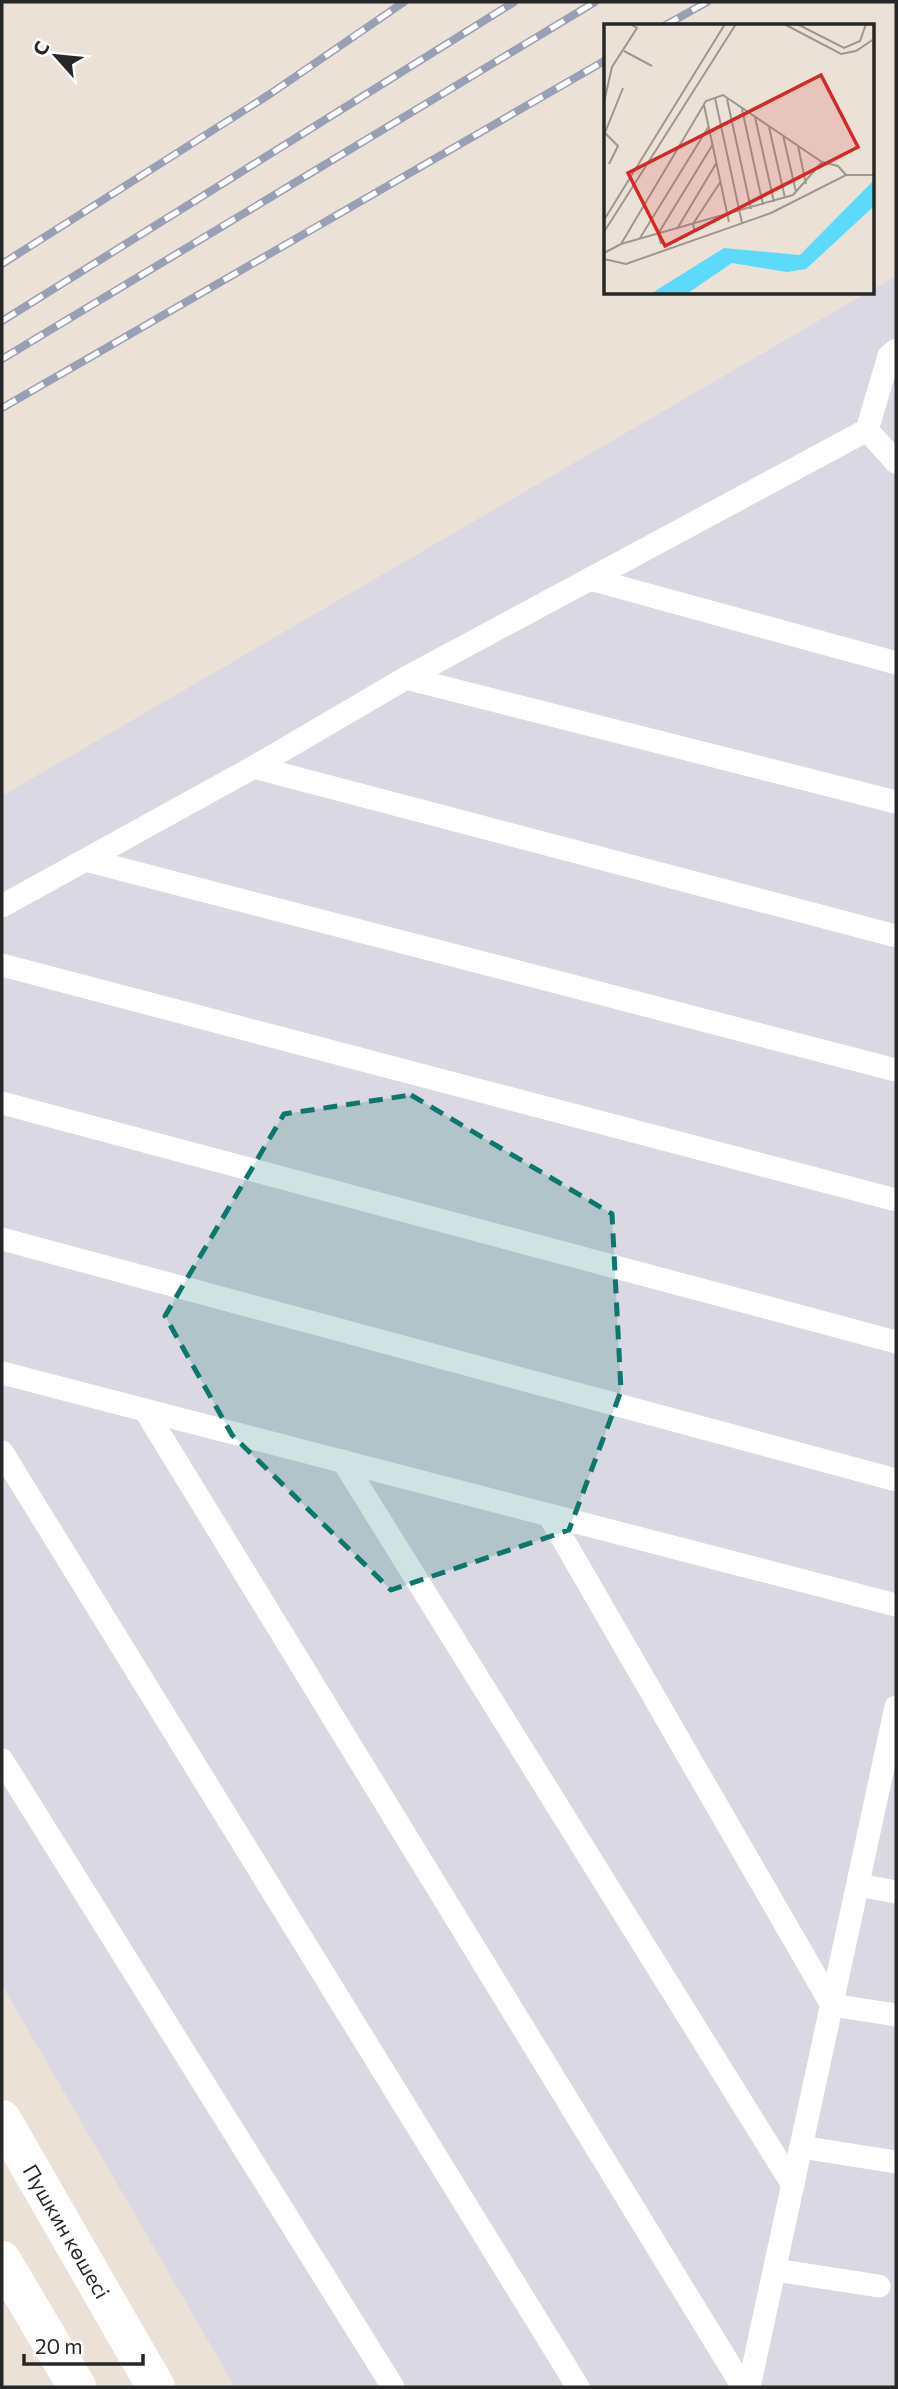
<svg xmlns="http://www.w3.org/2000/svg" width="898" height="2389" font-family="Commissioner,sans-serif">
  <style>
    .industrial { fill: #dad8e2 }
    .lines { fill: none; stroke-linecap: round; stroke-linejoin: round }
    .lane { stroke: #fff; stroke-width: 23 }
    .secondary { stroke: #fff; stroke-width: 38 }
    .rail-casing { stroke: #999fb4; stroke-width: 8 }
    .rail { stroke: #fff; stroke-width: 5; stroke-dasharray: 16; stroke-linecap: butt }
    .marked { fill: #0f766e; fill-opacity: 0.2; stroke: #0f766e; stroke-width: 5; stroke-dasharray: 14 9; stroke-linejoin: round }
    .labels { text-anchor: middle; dominant-baseline: central; stroke-width: 6; stroke-linejoin: round; paint-order: stroke }
    .street-label { font-size: 21px; fill: #272727; stroke: #fff }
    .inset-road { fill: none; stroke: #9d9790; stroke-width: 2 }
    .view { fill: #d62828; fill-opacity: 0.15; stroke: #d62828; stroke-width: 3.5 }
    .inset-edge { fill: none; stroke: #272727; stroke-width: 3.5 }
  </style>
  <rect width="100%" height="100%" fill="#ebe1d6"/>
  <polygon class="industrial" points="896,276 896,2387 235,2387 2,1985 2,796 868,292 872,292 872,290"/>
  <g class="lines">
    <g class="lane">
      <polyline points="867,430 896,462"/>
      <polyline points="590,579 896,663"/>
      <polyline points="406,678 896,802"/>
      <polyline points="254,767 896,936"/>
      <polyline points="86,860 896,1070"/>
      <polyline points="2,906 254,767 406,678 867,430 889,356 896,350"/>
      <polyline points="2,965 896,1200"/>
      <polyline points="2,1103 896,1342"/>
      <polyline points="2,1239 896,1480"/>
      <polyline points="2,1373 896,1605"/>
      <polyline points="145,1410 743,2387"/>
      <polyline points="2,1452 578,2387"/>
      <polyline points="343,1461 793,2185"/>
      <polyline points="549,1515 832,2005 896,2015"/>
      <polyline points="2,1760 393,2387"/>
      <polyline points="858,1885 896,1892"/>
      <polyline points="801,2147 896,2162"/>
      <polyline points="775,2270 879,2286"/>
      <polyline points="749,2387 896,1707"/>
    </g>
    <g class="secondary">
      <polyline points="2,2119 156,2387"/>
      <polyline points="2,2260 77,2387"/>
    </g>
    <defs>
      <g id="rail">
        <polyline points="664,26 707,2"/>
        <polyline points="2,264 270,94 404,2"/>
        <polyline points="2,321 514,2"/>
        <polyline points="2,359 595,2"/>
        <polyline points="2,408 606,60"/>
      </g>
    </defs>
    <use href="#rail" class="rail-casing"/>
    <use href="#rail" class="rail"/>
  </g>
  <path class="marked" d="M411 1095 612 1214 621 1391 569 1530 391 1590 232 1435 165 1316 284 1114Z"/>
  <g class="labels">
    <g class="street-label">
      <text transform="translate(67 2231) rotate(60)">Пушкин көшесі</text>
    </g>
  </g>
  <g transform="translate(604 24)">
    <rect width="270" height="270" fill="#ebe1d6"/>
    <path d="M269 157V183L202 245 183 248 128 239 84 269H48L120 224 196 231Z" fill="#5ddaf9"/>
    <path class="inset-road" d="M180 0 237 30 252 27 270 15M193 0 240 24 256 17 262 0M20 27 48 42M111 74 138 199M123 75 147 185M0 78 8 43 33 4 26 0M100 81 125 198M138 85 159 181M151 93 170 178M165 103 181 174M1 109 14 122 5 140M0 111 19 64M179 111 192 168M194 122 202 160M0 196 121 0M73 205 113 138M0 208 132 0M91 208 89 200 117 157M36 214 105 102M17 220 102 77 119 71 218 138 234 142 242 151M57 220 54 210 109 120M0 229 17 220 189 171 218 138M0 235 22 240 167 189 242 151H270"/>
    <path class="view" d="M217 51 254 123 61 222 24 149Z"/>
    <rect width="270" height="270" class="inset-edge"/>
  </g>
  <rect width="898" height="2389" fill="none" stroke="#272727" stroke-width="7"/>
  <g transform="translate(56 56) rotate(297)" stroke="#ffffff" stroke-width="5" paint-order="stroke">
  <path d="M0-5L12 26L0 18L-12 26Z" fill="#272727"/>
  <text y="-10" font-size="19" font-weight="bold" text-anchor="middle" fill="#272727">С</text>
  </g>
  <path d="M24 2354v10h119v-10" fill="none" stroke="#272727" stroke-width="3.5"/>
  <text x="35" y="2354" font-size="21" fill="#272727" stroke="#ffffff" stroke-width="5" paint-order="stroke">20 m</text>
</svg>
